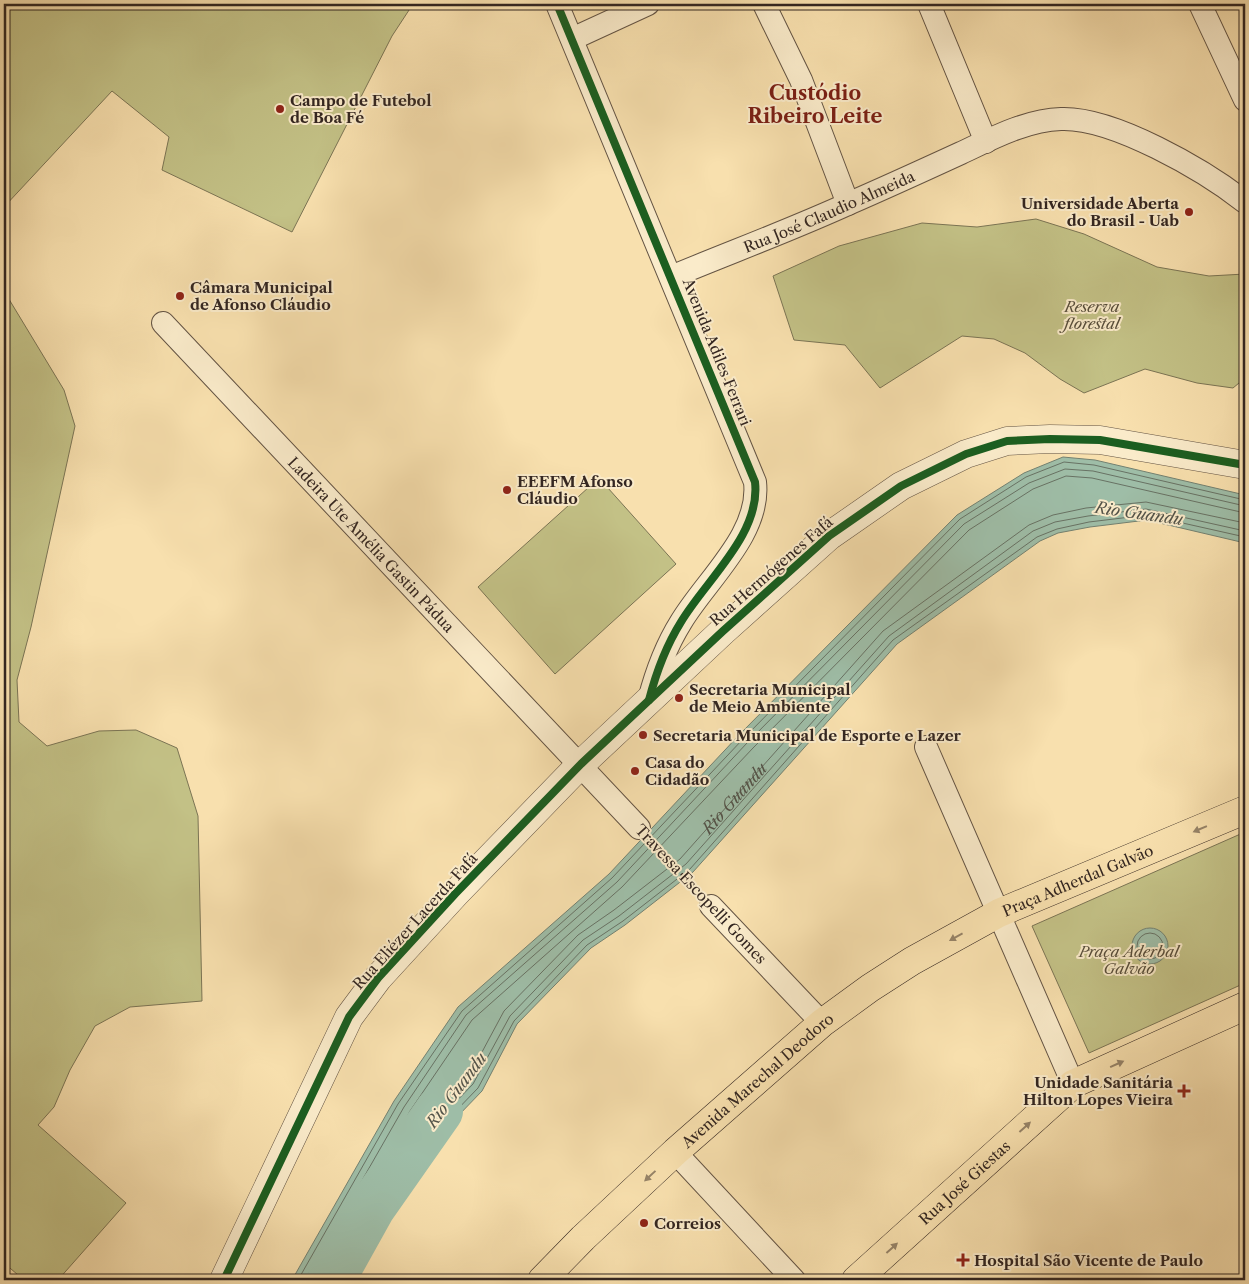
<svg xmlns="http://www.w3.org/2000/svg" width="1249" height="1284" font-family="'Libre Caslon Text',serif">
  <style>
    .green { fill: #c3c186; stroke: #7b7454 }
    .water { fill: #9ebda7; stroke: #738171 }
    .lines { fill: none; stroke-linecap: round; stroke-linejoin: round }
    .shore { stroke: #687264; stroke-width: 1 }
    .river { stroke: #9ebda7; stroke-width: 48 }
    .minor-casing { stroke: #645444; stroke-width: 24 }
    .tertiary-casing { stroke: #645444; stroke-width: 29 }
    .primary-casing { stroke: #332621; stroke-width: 29 }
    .path { stroke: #332621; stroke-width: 3; stroke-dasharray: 4 2.5; stroke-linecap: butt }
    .minor { stroke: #faebca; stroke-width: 22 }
    .tertiary { stroke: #faebca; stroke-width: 28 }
    .primary { stroke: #f8e0ae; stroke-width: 28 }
    .cycleway-casing { stroke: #faebca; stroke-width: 11 }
    .cycleway { stroke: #1b5e20; stroke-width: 8 }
    .oneway { fill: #968368 }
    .poi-dot { fill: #8f2418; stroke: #faebca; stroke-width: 2 }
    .labels { text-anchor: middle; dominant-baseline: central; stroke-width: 4; stroke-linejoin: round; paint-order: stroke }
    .poi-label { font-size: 15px; font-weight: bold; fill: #332621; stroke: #faebca; text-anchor: start }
    .street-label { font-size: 15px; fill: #332621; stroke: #faebca }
    .park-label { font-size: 15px; font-style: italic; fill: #574d3a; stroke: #faebca }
    .water-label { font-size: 16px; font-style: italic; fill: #535349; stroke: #faebca }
    .district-label { font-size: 20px; font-weight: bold; fill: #7a1f14; stroke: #faebca }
  </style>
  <rect width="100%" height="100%" fill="#f8e0ae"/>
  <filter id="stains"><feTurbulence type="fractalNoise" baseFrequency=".004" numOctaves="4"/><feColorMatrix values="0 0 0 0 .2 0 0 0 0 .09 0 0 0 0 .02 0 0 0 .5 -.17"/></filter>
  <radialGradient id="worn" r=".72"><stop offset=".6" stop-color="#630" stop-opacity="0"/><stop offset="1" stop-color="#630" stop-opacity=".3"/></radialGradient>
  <g class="green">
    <polygon points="4,4 413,4 392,36 292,232 162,170 169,137 112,91 4,207"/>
    <polygon points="1036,219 1084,234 1157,267 1209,276 1245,274 1245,378 1233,388 1197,383 1145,369 1084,393 1060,379 1025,353 994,339 962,336 880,388 845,345 794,340 773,276 839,246 922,223 977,227"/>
    <polygon points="4,291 64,390 75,426 31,627 17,680 19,722 47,746 99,731 136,730 177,748 198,816 202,1001 130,1007 95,1026 70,1070 54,1107 38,1125 126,1203 58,1280 24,1280 4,1263"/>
    <polygon points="599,478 676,564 555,674 478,587"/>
    <polygon points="1245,832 1245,983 1089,1053 1032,926"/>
  </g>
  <g class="water">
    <polygon points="1063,457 1095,460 1245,495 1245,543 1147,520 1090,527 1058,533 1040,541 897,644 693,872 625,925 591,948 517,1024 482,1091 456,1118 391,1174 370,1215 344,1280 292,1280 394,1101 458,1007 609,874 739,735 957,515 1024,473"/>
    <circle cx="1150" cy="946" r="18"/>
  </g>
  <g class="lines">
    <g class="shore">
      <path id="s1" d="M1245 513 1092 478 1066 476 1033 489 969 530 753 748 622 887 472 1020 410 1111 393 1144H397L443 1105 467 1080 504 1011 578 935 614 910 680 859 883 631 1029 525 1053 515 1086 508 1146 502 1245 523"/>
      <circle cx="1150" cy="946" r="13"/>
      <polyline points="298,1280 398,1104 462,1011 612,878 743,739 960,519 1026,477 1064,462 1094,465 1245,500"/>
      <polyline points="305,1280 404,1107 466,1015 617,882 747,743 964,524 1029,483 1065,469 1093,471 1245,506"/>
      <polyline points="313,1280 333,1244 336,1243 338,1246 326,1280"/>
      <polyline points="334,1280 360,1210 381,1168 448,1110 473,1084 510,1016 583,940 619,916 686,864 889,636 1033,531 1055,522 1088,516 1146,509 1245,531"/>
      <polyline points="340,1280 366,1213 387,1171 452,1115 478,1088 514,1021 587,945 623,921 690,869 893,640 1037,537 1057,529 1089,522 1147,515 1245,537"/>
    </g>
    <polyline class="river" points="331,1280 371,1208 439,1111"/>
    <defs>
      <g id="minor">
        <path d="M557 4 755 482C761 534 706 580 681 622 666 646 656 673 649 700"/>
        <polyline points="764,4 801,80 848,204"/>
        <polyline points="929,4 986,142"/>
        <polyline points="1200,4 1245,100"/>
        <polyline points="572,39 648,4"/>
        <path id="s2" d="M671 277C731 252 791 230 850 203 887 187 924 170 961 153 991 139 1026 120 1061 119 1113 117 1204 170 1245 202"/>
        <path id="s3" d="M163 323 639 828"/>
        <polyline points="926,747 1073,1084"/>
        <polyline points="711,906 822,1023"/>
        <polyline points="675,1152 794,1280"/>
      </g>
      <polyline id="tertiary" points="224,1280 349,1017 378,978 455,894 581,764 723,631 829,536 901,486 966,454 1007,441 1050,439 1100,440 1245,465"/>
      <g id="primary">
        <path id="s4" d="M542 1280 583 1238 675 1152 822 1023 870 988 912 961 999 913 1245 810"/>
        <path id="s5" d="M856 1280 1073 1084 1245 1006"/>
      </g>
    </defs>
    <use href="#minor" class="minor-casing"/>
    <use href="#tertiary" class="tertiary-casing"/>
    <use href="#primary" class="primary-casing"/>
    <polyline class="path" points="655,845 695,889"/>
    <use href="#minor" class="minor"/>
    <use href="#tertiary" class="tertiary"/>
    <use href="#primary" class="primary"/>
    <defs>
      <g id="cycleway">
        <path d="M557 4 755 482C761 534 706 580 681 622 666 646 656 673 649 700"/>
        <polyline points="224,1280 349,1017 378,978 455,894 581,764 723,631 829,536 901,486 966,454 1007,441 1050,439 1100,440 1245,465"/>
      </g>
    </defs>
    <use href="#cycleway" class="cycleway-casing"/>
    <use href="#cycleway" class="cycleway"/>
  </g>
  <defs><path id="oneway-solid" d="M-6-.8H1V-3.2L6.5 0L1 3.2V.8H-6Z" transform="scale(1.25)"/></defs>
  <g class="oneway">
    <use href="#oneway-solid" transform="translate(1200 829) rotate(157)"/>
    <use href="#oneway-solid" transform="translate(956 937) rotate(151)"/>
    <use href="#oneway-solid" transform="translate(1117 1064) rotate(-24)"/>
    <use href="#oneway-solid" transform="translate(1025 1127) rotate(-42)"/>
    <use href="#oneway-solid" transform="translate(650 1176) rotate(137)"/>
    <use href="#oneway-solid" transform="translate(892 1248) rotate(-42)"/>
  </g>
  <g class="poi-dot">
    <circle cx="280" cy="109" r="5"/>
    <circle cx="1189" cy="212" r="5"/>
    <circle cx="180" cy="296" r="5"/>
    <circle cx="507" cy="490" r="5"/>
    <circle cx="679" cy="698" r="5"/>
    <circle cx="643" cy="735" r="5"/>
    <circle cx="635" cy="771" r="5"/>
    <path d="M1181.5 1083.5h5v5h5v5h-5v5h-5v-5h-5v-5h5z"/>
    <circle cx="644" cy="1223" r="5"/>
    <path d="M960.5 1252.5h5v5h5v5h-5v5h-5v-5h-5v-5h5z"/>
  </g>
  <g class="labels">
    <g class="poi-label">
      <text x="290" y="100">Campo de Futebol<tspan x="290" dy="17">de Boa Fé</tspan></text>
      <text x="1179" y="203" text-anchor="end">Universidade Aberta<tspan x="1179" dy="17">do Brasil - Uab</tspan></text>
      <text x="190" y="287">Câmara Municipal<tspan x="190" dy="17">de Afonso Cláudio</tspan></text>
      <text x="517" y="481">EEEFM Afonso<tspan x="517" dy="17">Cláudio</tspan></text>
      <text x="689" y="689">Secretaria Municipal<tspan x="689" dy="17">de Meio Ambiente</tspan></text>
      <text x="653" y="735">Secretaria Municipal de Esporte e Lazer</text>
      <text x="645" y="762">Casa do<tspan x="645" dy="17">Cidadão</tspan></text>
      <text x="1173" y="1082" text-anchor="end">Unidade Sanitária<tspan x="1173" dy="17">Hilton Lopes Vieira</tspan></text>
      <text x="654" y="1223">Correios</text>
      <text x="974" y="1260">Hospital São Vicente de Paulo</text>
    </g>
    <g class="street-label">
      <text stroke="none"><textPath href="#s2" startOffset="171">Rua José Claudio Almeida</textPath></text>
      <text transform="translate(717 352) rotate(68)">Avenida Adiles Ferrari</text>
      <text stroke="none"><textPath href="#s3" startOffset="304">Ladeira Ute Amélia Gastin Pádua</textPath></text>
      <text transform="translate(771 571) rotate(-41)">Rua Hermógenes Fafá</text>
      <text stroke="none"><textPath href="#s4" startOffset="674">Praça Adherdal Galvão</textPath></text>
      <text transform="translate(701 894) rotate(47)">Travessa Escopelli Gomes</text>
      <text transform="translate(415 921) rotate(-48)">Rua Eliézer Lacerda Fafá</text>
      <text stroke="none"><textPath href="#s4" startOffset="294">Avenida Marechal Deodoro</textPath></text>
      <text stroke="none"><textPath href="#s5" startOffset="146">Rua José Giestas</textPath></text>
    </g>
    <g class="park-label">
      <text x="1092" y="306">Reserva<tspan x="1092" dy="17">florestal</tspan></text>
      <text x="1129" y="951">Praça Aderbal<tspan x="1129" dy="17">Galvão</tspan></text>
    </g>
    <g class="water-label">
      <text transform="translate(1139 513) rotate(8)">Rio Guandu</text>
      <text stroke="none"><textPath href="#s1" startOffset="1632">Rio Guandu</textPath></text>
      <text transform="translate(456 1090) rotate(-53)">Rio Guandu</text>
    </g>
    <g class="district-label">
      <text x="815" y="93">Custódio<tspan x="815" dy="23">Ribeiro Leite</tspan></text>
    </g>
  </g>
  <rect width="1249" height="1284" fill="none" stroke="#f8e0ae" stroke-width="20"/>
  <rect x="5" y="5" width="1239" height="1274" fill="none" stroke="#332621" stroke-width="2.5"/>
  <rect x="10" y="10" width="1229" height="1264" fill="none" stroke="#332621"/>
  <rect width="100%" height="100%" filter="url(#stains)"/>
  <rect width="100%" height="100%" fill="url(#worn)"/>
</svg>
